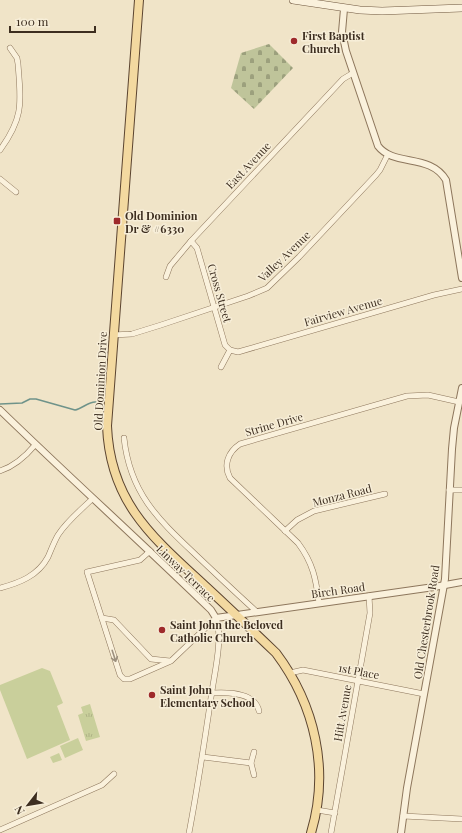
<svg xmlns="http://www.w3.org/2000/svg" width="462" height="833" font-family="'Playfair Display',serif">
  <style>
    .cemetery { fill: url(#cemetery-stones) }
    .park { fill: url(#park-tufts) }
    .pitch { fill: #c9cf9b }
    .lines { fill: none; stroke-linecap: round; stroke-linejoin: round }
    .stream { stroke: #6f938a; stroke-width: 1.5 }
    .minor-casing { stroke: #8d765c; stroke-width: 6 }
    .tertiary-casing { stroke: #8d765c; stroke-width: 8 }
    .secondary-casing { stroke: #6f573f; stroke-width: 8 }
    .primary-casing { stroke: #5b4430; stroke-width: 10 }
    .minor { stroke: #faf1dc; stroke-width: 5 }
    .tertiary { stroke: #faf1dc; stroke-width: 6 }
    .secondary { stroke: #faf1dc; stroke-width: 7 }
    .primary { stroke: #f3d9a0; stroke-width: 8 }
    .oneway { stroke: #9c907e }
    .poi-dot { fill: #9e2a2b; stroke: #f7eed8; stroke-width: 1.5 }
    .labels { text-anchor: middle; dominant-baseline: central; stroke-width: 3; stroke-linejoin: round; paint-order: stroke }
    .poi-label { font-size: 11px; font-weight: bold; fill: #3d2e20; stroke: #f7eed8; text-anchor: start }
    .street-label { font-size: 11px; fill: #3d2e20; stroke: #f7eed8 }
  </style>
  <defs>
    <pattern id="cemetery-stones" width="16" height="16" patternUnits="userSpaceOnUse"><rect width="16" height="16" fill="#bfc49a"/><path d="M2 7V4a2 2 0 0 1 4 0v3zM10 15v-3a2 2 0 0 1 4 0v3z" fill="#9ca07d"/></pattern>
    <pattern id="park-tufts" width="24" height="20" patternUnits="userSpaceOnUse"><rect width="24" height="20" fill="#c9cf9b"/><path d="M3 7l-1-3M5 7V3M7 7l1-3M15 17l-1-3M17 17v-4M19 17l1-3" fill="none" stroke="#aeb285"/></pattern>
  </defs>
  <rect width="100%" height="100%" fill="#f0e4c8"/>
  <polygon class="cemetery" points="269,44 293,68 254,109 231,88 241,53"/>
  <g class="park">
    <polygon points="90,704 100,737 86,741 78,715 83,713 81,707"/>
    <polygon points="59,753 62,760 53,763 50,757"/>
  </g>
  <g class="pitch">
    <polygon points="42,668 50,671 63,703 57,706 70,740 27,759 0,690 0,685"/>
    <polygon points="78,738 83,750 65,758 60,746"/>
  </g>
  <g class="lines">
    <path class="stream" d="M0 404 22 403 30 399H36L75 410C82 409 89 401 96 402"/>
    <defs>
      <g id="minor">
        <path d="M0 150C24 117 21 103 18 64L17 58 10 48"/>
        <polyline points="0,179 16,192"/>
        <polyline points="191,241 197,248 225,345 230,350"/>
        <polyline points="166,277 170,266 191,241 343,79 353,73"/>
        <polyline points="113,335 132,334 161,325 248,296 267,288 299,257 376,175 380,170 388,154"/>
        <polyline points="230,350 238,352 434,295 462,289"/>
        <polyline points="221,367 230,350"/>
        <path d="M124 438C130 494 159 520 197 556 217 575 237 594 257 612"/>
        <path d="M0 471C15 466 25 457 35 445"/>
        <polyline points="449,490 462,490"/>
        <polyline points="285,531 297,520 314,511 385,494"/>
        <path d="M150 551 140 560 87 572 120 675 124 679H130L171 661 216 618C223 637 215 671 212 691 205 738 198 786 189 833"/>
        <path d="M0 588C19 583 38 576 48 557 51 550 54 542 58 535 67 521 81 510 92 499"/>
        <path d="M319 603C316 579 313 563 298 543L230 478C223 465 228 452 240 444L407 396 428 395 459 402"/>
        <polyline points="102,618 114,620 151,659 170,661"/>
        <polyline points="290,673 303,670 424,694"/>
        <path d="M212 693C228 692 255 692 259 711"/>
        <polyline points="254,752 251,763 254,775"/>
        <polyline points="203,757 251,763"/>
        <polyline points="317,810 335,813"/>
        <polyline points="403,816 462,819"/>
        <polyline points="0,830 102,785 114,774"/>
        <polyline points="331,833 370,613 369,596"/>
      </g>
      <g id="tertiary">
        <path d="M344 9 342 32 346 51 378 146C394 167 430 153 446 180L462 278"/>
        <path d="M0 410C70 478 142 543 211 610L216 618 434 587 462 582"/>
        <polyline points="401,833 407,788 445,579 452,449 454,428 462,388"/>
      </g>
      <polyline id="secondary" points="293,0 360,10 382,11 462,8"/>
      <path id="primary" d="M139 0 107 426C110 502 152 537 203 584 228 607 252 630 276 653 315 705 330 770 311 833"/>
    </defs>
    <use href="#minor" class="minor-casing"/>
    <use href="#tertiary" class="tertiary-casing"/>
    <use href="#secondary" class="secondary-casing"/>
    <use href="#primary" class="primary-casing"/>
    <use href="#minor" class="minor"/>
    <use href="#tertiary" class="tertiary"/>
    <use href="#secondary" class="secondary"/>
    <use href="#primary" class="primary"/>
  </g>
  <defs><path id="oneway-shaft" d="M-6 0H5M1.5-3L5.5 0L1.5 3" fill="none" stroke-width="1.6" stroke-linecap="round" stroke-linejoin="round"/></defs>
  <use class="oneway" href="#oneway-shaft" transform="translate(114 656) rotate(72)"/>
  <g class="poi-dot">
    <circle cx="294" cy="41" r="4"/>
    <rect x="113" y="217" width="8" height="8" rx="2"/>
    <circle cx="162" cy="630" r="4"/>
    <circle cx="152" cy="695" r="4"/>
  </g>
  <g class="labels">
    <g class="poi-label">
      <text x="302" y="35">First Baptist<tspan x="302" dy="13">Church</tspan></text>
      <text x="125" y="215">Old Dominion<tspan x="125" dy="13">Dr &amp; #6330</tspan></text>
      <text x="170" y="624">Saint John the Beloved<tspan x="170" dy="13">Catholic Church</tspan></text>
      <text x="160" y="689">Saint John<tspan x="160" dy="13">Elementary School</tspan></text>
    </g>
    <g class="street-label">
      <text transform="translate(248 165) rotate(-47)">East Avenue</text>
      <text transform="translate(284 256) rotate(-44)">Valley Avenue</text>
      <text transform="translate(220 293) rotate(74)">Cross Street</text>
      <text transform="translate(343 311) rotate(-16)">Fairview Avenue</text>
      <text transform="translate(100 381) rotate(-87)">Old Dominion Drive</text>
      <text transform="translate(274 424) rotate(-16)">Strine Drive</text>
      <text transform="translate(342 495) rotate(-14)">Monza Road</text>
      <text transform="translate(186 573) rotate(44)">Linway Terrace</text>
      <text transform="translate(338 590) rotate(-8)">Birch Road</text>
      <text transform="translate(426 622) rotate(-81)">Old Chesterbrook Road</text>
      <text transform="translate(359 671) rotate(11)">1st Place</text>
      <text transform="translate(342 713) rotate(-80)">Hitt Avenue</text>
    </g>
  </g>
  <g transform="translate(28 805) rotate(239)" stroke="#f7eed8" stroke-width="3" paint-order="stroke">
  <path d="M0-3L7 15L0 10L-7 15Z" fill="#3d2e20"/>
  <text y="-6" font-size="11" font-weight="bold" text-anchor="middle" fill="#3d2e20">N</text>
  </g>
  <path d="M10 26v6h85v-6" fill="none" stroke="#3d2e20" stroke-width="2"/>
  <text x="16" y="26" font-size="12" fill="#3d2e20" stroke="#f7eed8" stroke-width="3" paint-order="stroke">100 m</text>
</svg>
